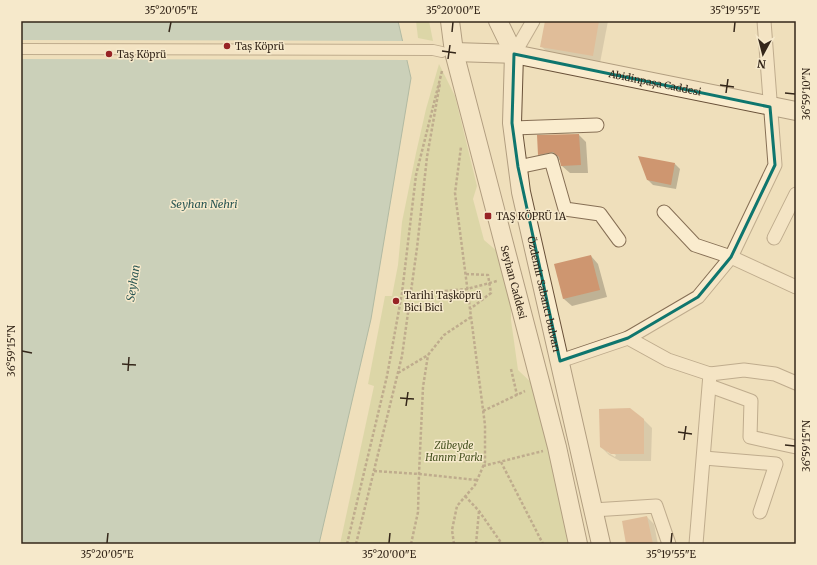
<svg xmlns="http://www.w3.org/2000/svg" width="817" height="565" font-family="Merriweather,serif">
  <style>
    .green { fill: #c6cd8f }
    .water { fill: #a0bfb6; stroke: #678d83 }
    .pier { fill: #efdfbb }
    .shadow { fill: #0003; fill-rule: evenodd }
    .building { fill: #ce9670 }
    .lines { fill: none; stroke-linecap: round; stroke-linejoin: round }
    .pedestrian-casing { stroke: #866f55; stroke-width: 12 }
    .minor-casing { stroke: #866f55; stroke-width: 15 }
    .secondary-casing { stroke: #685038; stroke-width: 20 }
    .path { stroke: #866f55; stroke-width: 2.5; stroke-dasharray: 3 2; stroke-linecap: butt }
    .pedestrian { stroke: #faecce; stroke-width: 10 }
    .minor { stroke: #faecce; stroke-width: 13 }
    .secondary { stroke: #faecce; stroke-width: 18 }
    .marked { fill: none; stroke: #0f766e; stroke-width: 3; stroke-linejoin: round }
    .ticks { fill: none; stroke: #35271a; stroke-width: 1.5 }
    .poi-dot { fill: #972325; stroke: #f6e9cb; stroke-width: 1.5 }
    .labels { text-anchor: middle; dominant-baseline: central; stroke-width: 3; stroke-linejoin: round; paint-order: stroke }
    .poi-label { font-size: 10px; fill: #35271a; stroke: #f6e9cb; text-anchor: start }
    .street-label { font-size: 10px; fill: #35271a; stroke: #f6e9cb }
    .park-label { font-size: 10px; font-style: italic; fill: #465220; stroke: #f6e9cb }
    .water-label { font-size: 11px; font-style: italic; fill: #295552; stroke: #f6e9cb }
    .neatline { fill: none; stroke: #35271a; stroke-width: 1.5 }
    .ticks-label { font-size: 10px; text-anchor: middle; fill: #35271a }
  </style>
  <rect width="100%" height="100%" fill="#efdfbb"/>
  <g class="green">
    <polygon points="416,21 429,21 433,41 418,38"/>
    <polygon points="439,64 455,96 477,186 473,199 484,240 498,252 511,308 511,320 518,370 536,387 570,544 340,544 374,386 368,384 385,296 392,296 398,265 402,222 416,153 426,109"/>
  </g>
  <polygon class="water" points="21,21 398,21 411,78 371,319 319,544 21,544"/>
  <polygon class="pier" points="21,40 405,41 409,60 21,59"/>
  <g class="shadow">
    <polygon points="546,21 608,21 600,63 549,54 541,46"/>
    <polygon points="579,135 586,142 588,173 570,173 562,166 560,160 546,162 539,154"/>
    <polygon points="675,164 680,169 676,189 653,185 648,180"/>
    <polygon points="591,256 598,264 607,297 572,306 564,299 556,265"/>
    <path d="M644 420 652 428 651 461H620L609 455 601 447ZM607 450 616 455 615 457 607 452Z"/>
    <polygon points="647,517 654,524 658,544 627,544"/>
  </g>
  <g class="building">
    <polygon points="545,21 599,21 593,56 540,47"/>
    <polygon points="579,134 581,165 561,166 559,157 553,152 538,155 537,135"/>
    <polygon points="638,156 675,163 671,185 647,180"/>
    <polygon points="591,255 600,290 563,299 554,264"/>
    <polygon points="630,408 644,419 644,454 611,454 600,447 599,409"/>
    <polygon points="647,516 653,544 626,544 622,521"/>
  </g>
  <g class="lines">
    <defs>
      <polyline id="pedestrian" points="21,49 433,50 442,52"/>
      <g id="minor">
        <polyline points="514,54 533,21"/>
        <polyline points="513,128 597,125"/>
        <polyline points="518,167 551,160 565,209 600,214 619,240"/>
        <polyline points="664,212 695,245 731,257 796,287"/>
        <polyline points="774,238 796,194"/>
        <polyline points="628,338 668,360 710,374 696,544"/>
        <polyline points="560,361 628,338 698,297 731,257 775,165 764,21"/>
        <polyline points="710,374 744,370 775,374 796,383"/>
        <polyline points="710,386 751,401 750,437 796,447"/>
        <polyline points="704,458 776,464 760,512"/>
        <polyline points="593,510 656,506 669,544"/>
      </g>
      <g id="secondary">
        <path id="s1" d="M450 21 454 52 557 447 578 544"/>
        <path id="s2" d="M498 21 514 54 512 123 521 192 601 544"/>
        <path id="s3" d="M454 52 514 54 796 111"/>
      </g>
    </defs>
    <use href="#pedestrian" class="pedestrian-casing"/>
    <use href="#minor" class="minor-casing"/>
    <use href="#secondary" class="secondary-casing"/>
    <g class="path">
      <polyline points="466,274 488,275 491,293 470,309"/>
      <polyline points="410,294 467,289 497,281"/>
      <polyline points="511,369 517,395"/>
      <polyline points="398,373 428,355 444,335 471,317"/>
      <polyline points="483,411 525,391"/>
      <polyline points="501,462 543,544"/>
      <polyline points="483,466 543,451"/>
      <polyline points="374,471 419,474 477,480"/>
      <polyline points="465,496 479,511 502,544"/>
      <polyline points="347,544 387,376 402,293 416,175 442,71"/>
      <polyline points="356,544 402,356 417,248 427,157 440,83"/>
      <polyline points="411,544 418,512 419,474 423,387 428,355"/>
      <polyline points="454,544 452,530 457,506 475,485 485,462 485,425 455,193 461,147"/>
      <polyline points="476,544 479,511"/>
    </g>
    <use href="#pedestrian" class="pedestrian"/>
    <use href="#minor" class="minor"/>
    <use href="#secondary" class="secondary"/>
  </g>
  <path d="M0 0H817V565H0ZM514 54 770 107 775 165 731 257 698 297 628 338 560 361 518 167 512 123Z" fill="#efdfbb" fill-opacity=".55" fill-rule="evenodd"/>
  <path class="marked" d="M514 54 770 107 775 165 731 257 698 297 628 338 560 361 518 167 512 123Z"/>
  <path class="ticks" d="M169 32 171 22M452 32 453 22M734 32 735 22M442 51 456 53M448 59 450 45M720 85 734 87M726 93 728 79M785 93 795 94M22 351 32 353M122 364 136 365M128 371 129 357M400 398 414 399M406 406 408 392M678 432 692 434M684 440 686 426M785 445 795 446M107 543 108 533M389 543 390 533M671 543 672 533"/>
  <g class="poi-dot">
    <circle cx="227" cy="46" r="4"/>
    <circle cx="109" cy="54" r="4"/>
    <rect x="484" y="212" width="8" height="8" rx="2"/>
    <circle cx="396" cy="301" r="4"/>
  </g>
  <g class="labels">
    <g class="poi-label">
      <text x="235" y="46">Taș Köprü</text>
      <text x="117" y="54">Taş Köprü</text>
      <text x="496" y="216">TAŞ KÖPRÜ 1A</text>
      <text x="404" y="295">Tarihi Taşköprü<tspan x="404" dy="12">Bici Bici</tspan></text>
    </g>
    <g class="street-label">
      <text stroke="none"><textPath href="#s3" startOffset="204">Abidinpaşa Caddesi</textPath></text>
      <text stroke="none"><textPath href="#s1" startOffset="269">Seyhan Caddesi</textPath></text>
      <text stroke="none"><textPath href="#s2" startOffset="280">Özdemir Sabancı bulvarı</textPath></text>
    </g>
    <g class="park-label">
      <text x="454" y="445">Zübeyde<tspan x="454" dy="12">Hanım Parkı</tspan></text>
    </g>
    <g class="water-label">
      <text x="204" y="204">Seyhan Nehri</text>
      <text transform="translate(133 283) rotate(-81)">Seyhan</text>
    </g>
  </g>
  <rect width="817" height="565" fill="none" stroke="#f6e9cb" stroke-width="44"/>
  <g transform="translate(763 54) rotate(187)" stroke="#f6e9cb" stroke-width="3" paint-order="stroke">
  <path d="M0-3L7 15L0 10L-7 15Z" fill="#35271a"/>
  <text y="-6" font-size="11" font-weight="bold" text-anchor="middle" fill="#35271a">N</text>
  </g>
  <rect x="22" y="22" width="773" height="521" class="neatline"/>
  <g class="ticks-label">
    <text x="171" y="14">35°20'05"E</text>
    <text x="453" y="14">35°20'00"E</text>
    <text x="735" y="14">35°19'55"E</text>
    <text transform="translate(806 94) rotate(-90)" y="4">36°59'10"N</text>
    <text transform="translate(11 351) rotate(-90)" y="4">36°59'15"N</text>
    <text transform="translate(806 446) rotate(-90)" y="4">36°59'15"N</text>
    <text x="107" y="558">35°20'05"E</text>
    <text x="389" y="558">35°20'00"E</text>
    <text x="671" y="558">35°19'55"E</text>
  </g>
</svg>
